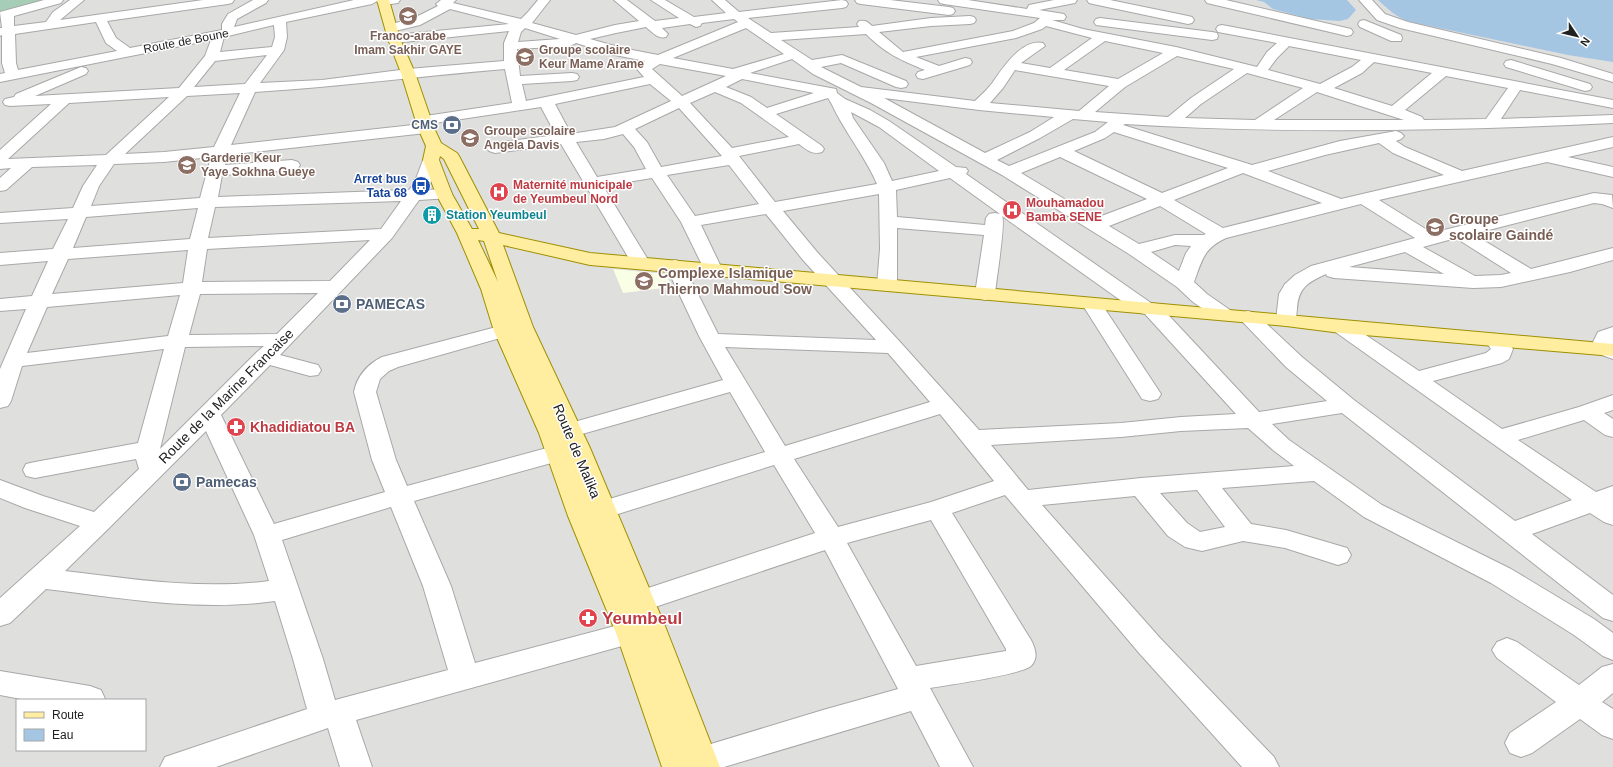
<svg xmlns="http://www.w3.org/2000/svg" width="1613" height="767" font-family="Arial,sans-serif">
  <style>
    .residential { fill: #dfdfde; fill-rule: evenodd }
    .education { fill: #f8ffe4 }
    .cemetery { fill: #a6cdb6 }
    .water { fill: #a4c6e3 }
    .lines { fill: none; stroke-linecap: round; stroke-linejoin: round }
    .minor-casing { stroke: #a8a8a8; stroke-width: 2 }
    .major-casing { stroke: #9f9000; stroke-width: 2 }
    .minor { fill: #fff; fill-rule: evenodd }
    .major { fill: #ffeda0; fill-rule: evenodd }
    .labels { text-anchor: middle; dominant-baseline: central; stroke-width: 3; stroke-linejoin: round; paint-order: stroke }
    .far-education-label { font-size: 12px; font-weight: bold; fill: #785e54; stroke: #fff; text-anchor: start }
    .far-street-label { font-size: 12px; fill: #212121; stroke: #fff }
    .far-service-label { font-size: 12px; font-weight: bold; fill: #4e5e75; stroke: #fff; text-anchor: end }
    .far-transit-label { font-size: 12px; font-weight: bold; fill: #164399; stroke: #fff; text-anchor: end }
    .far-health-label { font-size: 12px; font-weight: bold; fill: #be3a42; stroke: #fff; text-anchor: start }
    .far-culture-label { font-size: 12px; font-weight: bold; fill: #0d838f; stroke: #fff; text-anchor: start }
    .education-label { font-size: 14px; font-weight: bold; fill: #785e54; stroke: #fff; text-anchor: start }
    .service-label { font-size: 14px; font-weight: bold; fill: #4e5e75; stroke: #fff; text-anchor: start }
    .street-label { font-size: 14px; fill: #212121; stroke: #fff }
    .health-label { font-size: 14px; font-weight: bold; fill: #be3a42; stroke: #fff; text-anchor: start }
    .near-health-label { font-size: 17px; font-weight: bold; fill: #be3a42; stroke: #fff; text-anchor: start }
  </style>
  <rect width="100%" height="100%" fill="#f2f1e7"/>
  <path class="residential" d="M0 0H1613V767H0ZM17 700H145V750H17Z"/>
  <polygon class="education" points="613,269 666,274 672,287 623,293"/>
  <polygon class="cemetery" points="0,0 53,0 0,14"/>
  <g class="water">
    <polygon points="1256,0 1347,0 1356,10 1348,19 1340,21 1310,19 1273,9 1264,2"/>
    <path d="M1378 0H1613V62L1568 55 1411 22C1397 18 1389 10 1378 0Z"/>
  </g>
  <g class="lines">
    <defs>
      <g id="minor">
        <path d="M44 0H63L61 3 14 16V26L46 22 53 12 70 0H84L60 20 203 0H234L232 3 228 4 107 21 116 38 130 48 222 30V24L228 14 253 0H268L266 3 237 19 234 27 354 0H400L398 3 383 5 379 4 377 1 372 4 286 22 287 37 284 50 260 83 322 80 408 69 504 61V43L509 31 394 43 389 42 388 39 389 36 394 35 509 24 450 9 420 25 391 32 387 31 385 28 387 25 412 19 438 6 436 4 441 0H456L453 3 521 19 528 12 538 0H550L532 23 576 35 615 25 639 21 614 0H627L655 21 679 18 651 0H665L694 17 726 13 712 0H725L739 12 842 0 846 1 848 4 846 7 842 8 748 18 771 33 859 27 857 24 859 21C865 20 867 21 872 26L931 18 970 16 974 17 976 20 974 23 970 24 931 26 879 32 903 52 1013 31 1034 23 1040 18 944 4 940 3 938 0H968L1027 9 1029 5 1054 0H1077L1075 3 1039 10 1064 14 1066 17 1064 20H1052L1083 29 1176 47 1257 67 1267 52 1277 43 1218 32 1216 29 1218 26 1222 25 1613 100V108L1520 90 1501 119 1613 115V123C1451 131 1287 134 1125 124L1123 125 1252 165 1340 141 1396 131 1401 133 1404 136 1401 139 1396 141 1405 147 1462 171 1613 137V147L1568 157 1613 167V177L1547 162 1379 200 1432 233 1594 193 1612 195 1613 208 1602 204 1594 203 1473 234 1531 269 1613 248V260L1570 272 1501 287 1473 288 1334 278 1327 276 1326 274C1308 282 1298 288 1297 309 1296 315 1297 319 1293 324L1286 326 1279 324 1276 320 1279 294 1285 284 1295 275 1311 266 1415 238 1361 204 1226 238C1204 248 1202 260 1194 282L1207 294 1230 310 1233 314 1230 318 1223 320 1216 318 1193 302 1177 287 1129 254 1002 175 871 103 813 74 792 59 750 73 836 89 837 93 845 99 870 110 889 121 956 167 966 168 968 171 966 174 1151 303 1159 305 1259 412 1327 401 1286 367 1238 317 1241 313 1248 311 1255 313 1302 357 1354 400 1515 521 1572 500 1334 331 1331 327 1334 323 1341 321 1348 323 1419 371 1486 353 1491 349 1485 340 1488 336C1501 332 1505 339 1513 349L1509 359 1502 363 1433 381 1502 429 1579 407 1613 395V410L1604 413 1613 419V437L1605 435 1584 420 1518 440 1596 492 1613 486V525L1604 522 1590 513 1532 534 1613 595V621L1603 618 1342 413 1272 424 1289 440 1382 505 1511 569 1594 619 1613 633V660L1603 656 1574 635 1491 583 1364 517 1314 481 1222 488 1251 524 1286 530 1347 548 1351 555 1347 562 1338 565 1285 548 1243 541 1202 551 1185 547 1168 536 1135 496 1042 505 1160 638 1274 757 1279 767H1242L1140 654 1005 495 952 513 1031 640C1035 648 1039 658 1031 666 1020 675 948 685 930 688L973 767H940L911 711 724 767H689L686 760 691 750 823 710 898 689 825 550 640 612 630 608 626 601 630 594 815 533 774 465 602 519 593 516 589 510 593 504 765 452 730 392 568 438 560 436 556 431 560 426 723 380 699 336 666 266 668 262 675 260 682 262 718 334 876 340 803 260 766 214 701 225 722 269 720 273 713 275 706 273 681 222 652 178 603 186 650 263 648 267 641 269 634 267 561 144 495 153 489 151 487 148 489 145 495 143 556 135 541 107 428 124 431 125 434 128 431 131 426 133 227 155 225 165 292 160 298 162 300 165 298 168 292 170 222 175 218 197 409 190 414 184 423 160 425 157 431 155 437 157 439 160 430 184 427 190 444 189 450 190 452 194 450 198 419 200 392 238 280 355 318 365 321 370 318 375 310 376 270 365 221 415 274 524 385 492 372 460 354 392C357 376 368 364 382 357L504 325 511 327 514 331 511 335 398 367 389 371 380 379 376 392 396 460 407 486 558 445 566 447 570 453 566 459 414 501 451 586 475 663 630 622 640 625 644 633 640 641 356 720 372 767H340L328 728 216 767H160L165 757 307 709 293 659 275 601C199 612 121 598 46 589L10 623 0 626V598L80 526 25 508 0 498V480L43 496 94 512 139 469 136 459 35 478 26 476 23 470 26 464 35 462 138 443 164 349 22 366 11 401 8 406 0 408V369L26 309 0 311V299L32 296 48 261 0 265V253L53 249 68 219 0 223V213L73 208 83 186 97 165 32 167 6 190 0 191V178L11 168 0 169V150L51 104 10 106 5 105 3 102 5 99 14 97 16 94 81 67 86 68 88 71 86 74 35 96 179 88 205 56 211 40 0 82V74L5 73 2 63V35L0 36V28H2L0 12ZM734 19 738 22 658 55 622 48 590 39 616 33 646 27C653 33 658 39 666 37L668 34 662 28 690 24 696 27 700 26 702 23ZM96 22 106 43 117 51 18 70 16 63 15 34ZM274 25 275 37 272 47 220 52 224 37ZM1046 26 1092 38 1050 68 1021 63 1045 46 1043 43C1022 38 1002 69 993 82 988 89 981 95 975 101L861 87 821 67 841 63 896 87 901 88 906 87 908 84 906 81 842 55 812 60 781 40 866 34C885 53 900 60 925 70L918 72 916 75 918 78 923 79 970 65 972 62 970 59 965 58 939 66 916 57 1016 38 1042 29ZM525 28 560 39 518 42 521 32ZM746 28 784 54 733 69 673 58ZM1105 41 1163 53 1118 79 1064 70ZM576 43 615 55 645 61 637 69 644 77 526 101 522 84 572 81 577 80 579 77 577 74 572 73 520 76 517 49 570 46ZM1289 46 1361 60 1352 67 1320 84 1268 70 1277 58ZM267 55 245 84 194 87 215 61ZM1177 56 1234 69 1191 98 1168 117 1095 112 1125 87ZM1374 62 1432 73 1392 106 1334 88 1362 73ZM660 64 726 76 682 96 652 69ZM505 69 512 103 419 117 417 120 419 123 422 124 231 145 255 92C338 87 421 76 505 69ZM1015 70 1109 86 1079 111 990 103 1003 88ZM1247 73 1303 88 1255 120 1185 118 1201 104ZM1446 76 1508 88 1486 119 1424 120 1422 117 1405 110ZM742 79 814 93 767 108 751 97 726 87ZM650 84 671 101 615 127 571 134 555 104ZM715 92 741 103 789 137 732 148 690 103ZM1317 92 1404 120H1274ZM240 93 214 147 164 152 125 154 187 96ZM169 97 106 155 8 159 69 103ZM828 98C833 105 835 112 840 120 852 141 867 161 877 184L775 202 739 156 799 144C807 150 812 155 822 152L824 149 822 146 776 114ZM884 98 979 110 1054 117 1030 132 985 153ZM679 108 722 156 661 167 647 142 635 129ZM851 112 879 127 939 171 892 181 884 163 853 118ZM1073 119 1108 122 1095 132 1009 166 997 160 1040 138ZM1114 132 1228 168 1162 193 1074 151 1105 138ZM623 134 634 147 646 169 597 177 576 142 604 139ZM1379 143 1393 153 1444 175 1341 199 1268 171 1325 155ZM211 157 200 198 91 206 99 186 114 164 164 162ZM1060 157 1147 199 1096 218 1021 173ZM729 165 759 204 695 216 667 175ZM1243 173 1322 203 1223 228 1174 200ZM950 178 1000 214 995 213 989 214 986 218 985 225 897 217 896 190ZM879 194 880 249 877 285 880 289 887 291 894 289 897 285V228L984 235 975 294 978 298 985 300 992 298 995 294C996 281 1006 222 1002 216L1137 312 1145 314 1236 414 1181 417 1121 423 979 430 901 343 817 252 783 211ZM401 201 381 229 208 238 215 207ZM1160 206 1206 234 1203 235H1175L1139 244 1109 226ZM198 208 190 239 73 248 86 217ZM1456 238 1511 273 1501 275 1475 276 1423 247ZM370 240 330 281 202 282 207 249ZM1175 245 1191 246 1186 253 1179 271 1151 252ZM188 250 183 283 52 294 68 259ZM1405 252 1444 274 1349 267ZM318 293 277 334 189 335 200 294ZM180 295 168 336 27 353 47 307ZM264 346 257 352 160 449 185 347ZM725 347 888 353 930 402 785 446ZM940 414 994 481 931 502 838 527 794 459ZM1248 428 1273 450 1294 466 1141 478 1028 490 991 445 1121 437 1181 431ZM206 431 254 535 269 581C201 590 132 579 65 571L108 529ZM1197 490 1225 527 1200 532 1187 523 1160 493ZM391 507 423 586 448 670 335 700 323 659 282 540ZM931 520 1006 649V651L916 666 847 543Z"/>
        <polygon points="855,0 890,0 949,7 953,8 955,11 953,14 949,15 861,4 857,3"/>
        <polygon points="1087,0 1110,0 1188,16 1192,17 1194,20 1192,23 1188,24 1093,4 1089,3"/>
        <polygon points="1205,0 1226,0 1351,29 1353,32 1351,35 1347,36 1207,3"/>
        <polygon points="1359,0 1372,0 1385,14 1408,22 1561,58 1613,74 1613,82 1552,64 1400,28 1377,20"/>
        <polygon points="1100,18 1212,32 1217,33 1218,36 1217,39 1212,40 1096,25 1094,22 1096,19"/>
        <polygon points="1364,20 1401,35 1402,38 1401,41 1391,41 1360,27 1358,24 1360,21"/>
        <polygon points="1511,60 1590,84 1592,87 1590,90 1585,91 1506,67 1504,64 1506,61"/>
        <polygon points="1092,298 1099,300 1161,394 1158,399 1150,401 1142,399 1139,394 1082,304 1085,300"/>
        <polygon points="1613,327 1613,359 1599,354 1593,342 1598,332"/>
        <polygon points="1507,638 1517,642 1579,685 1602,667 1613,664 1613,693 1602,702 1613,709 1613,739 1602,735 1580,719 1532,753 1521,757 1510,753 1505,743 1510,733 1556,702 1497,658 1492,650 1497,642"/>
        <polygon points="0,671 90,686 101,690 105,699 26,700 0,695"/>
      </g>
      <path id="major" d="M377 0H389L400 39 415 73 434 128 441 143 457 153 459 156 499 233 590 253 1613 344V356L1341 333 1286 326 590 265 503 245 533 327 590 448 665 626 720 767H662L616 633 568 516 539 433 494 331 481 289 457 233 436 194 423 160 426 146 418 128 401 73 388 39ZM440 156 444 159 479 229H472L452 194 439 160ZM478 240 484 241 498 282Z"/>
    </defs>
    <use href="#minor" class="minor-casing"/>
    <use href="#major" class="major-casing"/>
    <use href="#minor" class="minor"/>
    <use href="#major" class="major"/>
  </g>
  <defs>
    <symbol id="school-disc" viewBox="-11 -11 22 22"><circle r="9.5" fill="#8d6e63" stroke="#fff"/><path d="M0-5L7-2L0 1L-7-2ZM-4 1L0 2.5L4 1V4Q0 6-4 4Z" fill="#fff"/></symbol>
    <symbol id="bank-disc" viewBox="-11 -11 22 22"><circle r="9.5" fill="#5c6f8a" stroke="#fff"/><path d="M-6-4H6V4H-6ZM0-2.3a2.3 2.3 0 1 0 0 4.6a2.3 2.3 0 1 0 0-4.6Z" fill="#fff"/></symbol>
    <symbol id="bus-disc" viewBox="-11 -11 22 22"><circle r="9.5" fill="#1a4fb4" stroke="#fff"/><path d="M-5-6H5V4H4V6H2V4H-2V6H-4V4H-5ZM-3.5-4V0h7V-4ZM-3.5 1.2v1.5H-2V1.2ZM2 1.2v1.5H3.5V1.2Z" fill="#fff"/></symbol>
    <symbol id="hospital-disc" viewBox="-11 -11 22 22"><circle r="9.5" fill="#e0444e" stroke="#fff"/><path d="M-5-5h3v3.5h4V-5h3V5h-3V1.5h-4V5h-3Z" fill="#fff"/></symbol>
    <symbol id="building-disc" viewBox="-11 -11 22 22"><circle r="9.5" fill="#0f9aa8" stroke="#fff"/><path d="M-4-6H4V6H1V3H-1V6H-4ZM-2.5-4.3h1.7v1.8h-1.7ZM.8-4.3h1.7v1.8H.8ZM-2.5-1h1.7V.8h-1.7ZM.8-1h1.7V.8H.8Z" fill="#fff"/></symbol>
    <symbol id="pharmacy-disc" viewBox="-11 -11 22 22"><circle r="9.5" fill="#e0444e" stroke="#fff"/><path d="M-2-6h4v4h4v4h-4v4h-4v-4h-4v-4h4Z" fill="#fff"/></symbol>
  </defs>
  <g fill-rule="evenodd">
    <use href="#school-disc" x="397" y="5" width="22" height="22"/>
    <use href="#school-disc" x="514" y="46" width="22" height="22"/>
    <use href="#bank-disc" x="441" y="114" width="22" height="22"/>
    <use href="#school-disc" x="459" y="127" width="22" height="22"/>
    <use href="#school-disc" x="176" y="154" width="22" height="22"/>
    <use href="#bus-disc" x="410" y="175" width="22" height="22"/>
    <use href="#hospital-disc" x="488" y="181" width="22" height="22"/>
    <use href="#hospital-disc" x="1001" y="199" width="22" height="22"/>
    <use href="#building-disc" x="421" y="204" width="22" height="22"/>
    <use href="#school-disc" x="1424" y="216" width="22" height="22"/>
    <use href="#school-disc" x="633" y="270" width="22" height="22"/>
    <use href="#bank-disc" x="331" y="293" width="22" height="22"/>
    <use href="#pharmacy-disc" x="225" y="416" width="22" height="22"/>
    <use href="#bank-disc" x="171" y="471" width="22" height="22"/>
    <use href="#pharmacy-disc" x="577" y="607" width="22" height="22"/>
  </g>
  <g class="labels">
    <g class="far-education-label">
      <text x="408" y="36" text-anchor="middle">Franco-arabe<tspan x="408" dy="14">Imam Sakhir GAYE</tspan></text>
      <text x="539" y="50">Groupe scolaire<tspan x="539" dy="14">Keur Mame Arame</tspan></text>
      <text x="484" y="131">Groupe scolaire<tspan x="484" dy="14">Angela Davis</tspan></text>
      <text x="201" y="158">Garderie Keur<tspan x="201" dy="14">Yaye Sokhna Gueye</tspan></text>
    </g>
    <g class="far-street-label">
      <text transform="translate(186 41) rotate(-11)">Route de Boune</text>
    </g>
    <g class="far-service-label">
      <text x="438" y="125">CMS</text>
    </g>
    <g class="far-transit-label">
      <text x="407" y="179">Arret bus<tspan x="407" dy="14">Tata 68</tspan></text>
    </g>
    <g class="far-health-label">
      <text x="513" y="185">Maternité municipale<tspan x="513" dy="14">de Yeumbeul Nord</tspan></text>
      <text x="1026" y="203">Mouhamadou<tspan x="1026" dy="14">Bamba SENE</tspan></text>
    </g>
    <g class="far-culture-label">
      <text x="446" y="215">Station Yeumbeul</text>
    </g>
    <g class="education-label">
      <text x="1449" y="219">Groupe<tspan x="1449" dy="16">scolaire Gaindé</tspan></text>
      <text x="658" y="273">Complexe Islamique<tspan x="658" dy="16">Thierno Mahmoud Sow</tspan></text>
    </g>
    <g class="service-label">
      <text x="356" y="304">PAMECAS</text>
      <text x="196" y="482">Pamecas</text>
    </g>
    <g class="street-label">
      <text transform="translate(226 396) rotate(-45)">Route de la Marine Francaise</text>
      <text transform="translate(577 451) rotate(67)">Route de Malika</text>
    </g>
    <g class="health-label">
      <text x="250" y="427">Khadidiatou BA</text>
    </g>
    <g class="near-health-label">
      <text x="602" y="618">Yeumbeul</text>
    </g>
  </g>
  <rect x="16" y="699" width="130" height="52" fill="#ffffff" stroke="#a6a6a6"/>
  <rect x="24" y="712" width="20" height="6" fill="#ffeda0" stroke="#a6a6a6"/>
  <text x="52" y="719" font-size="12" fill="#212121">Route</text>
  <rect x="24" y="729" width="20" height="12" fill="#a4c6e3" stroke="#a6a6a6"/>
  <text x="52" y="739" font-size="12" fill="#212121">Eau</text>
  <g transform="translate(1577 36) rotate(125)" stroke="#ffffff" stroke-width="3" paint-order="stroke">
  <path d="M0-3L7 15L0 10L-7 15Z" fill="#212121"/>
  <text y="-6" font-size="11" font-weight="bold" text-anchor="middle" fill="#212121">N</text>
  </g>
</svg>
